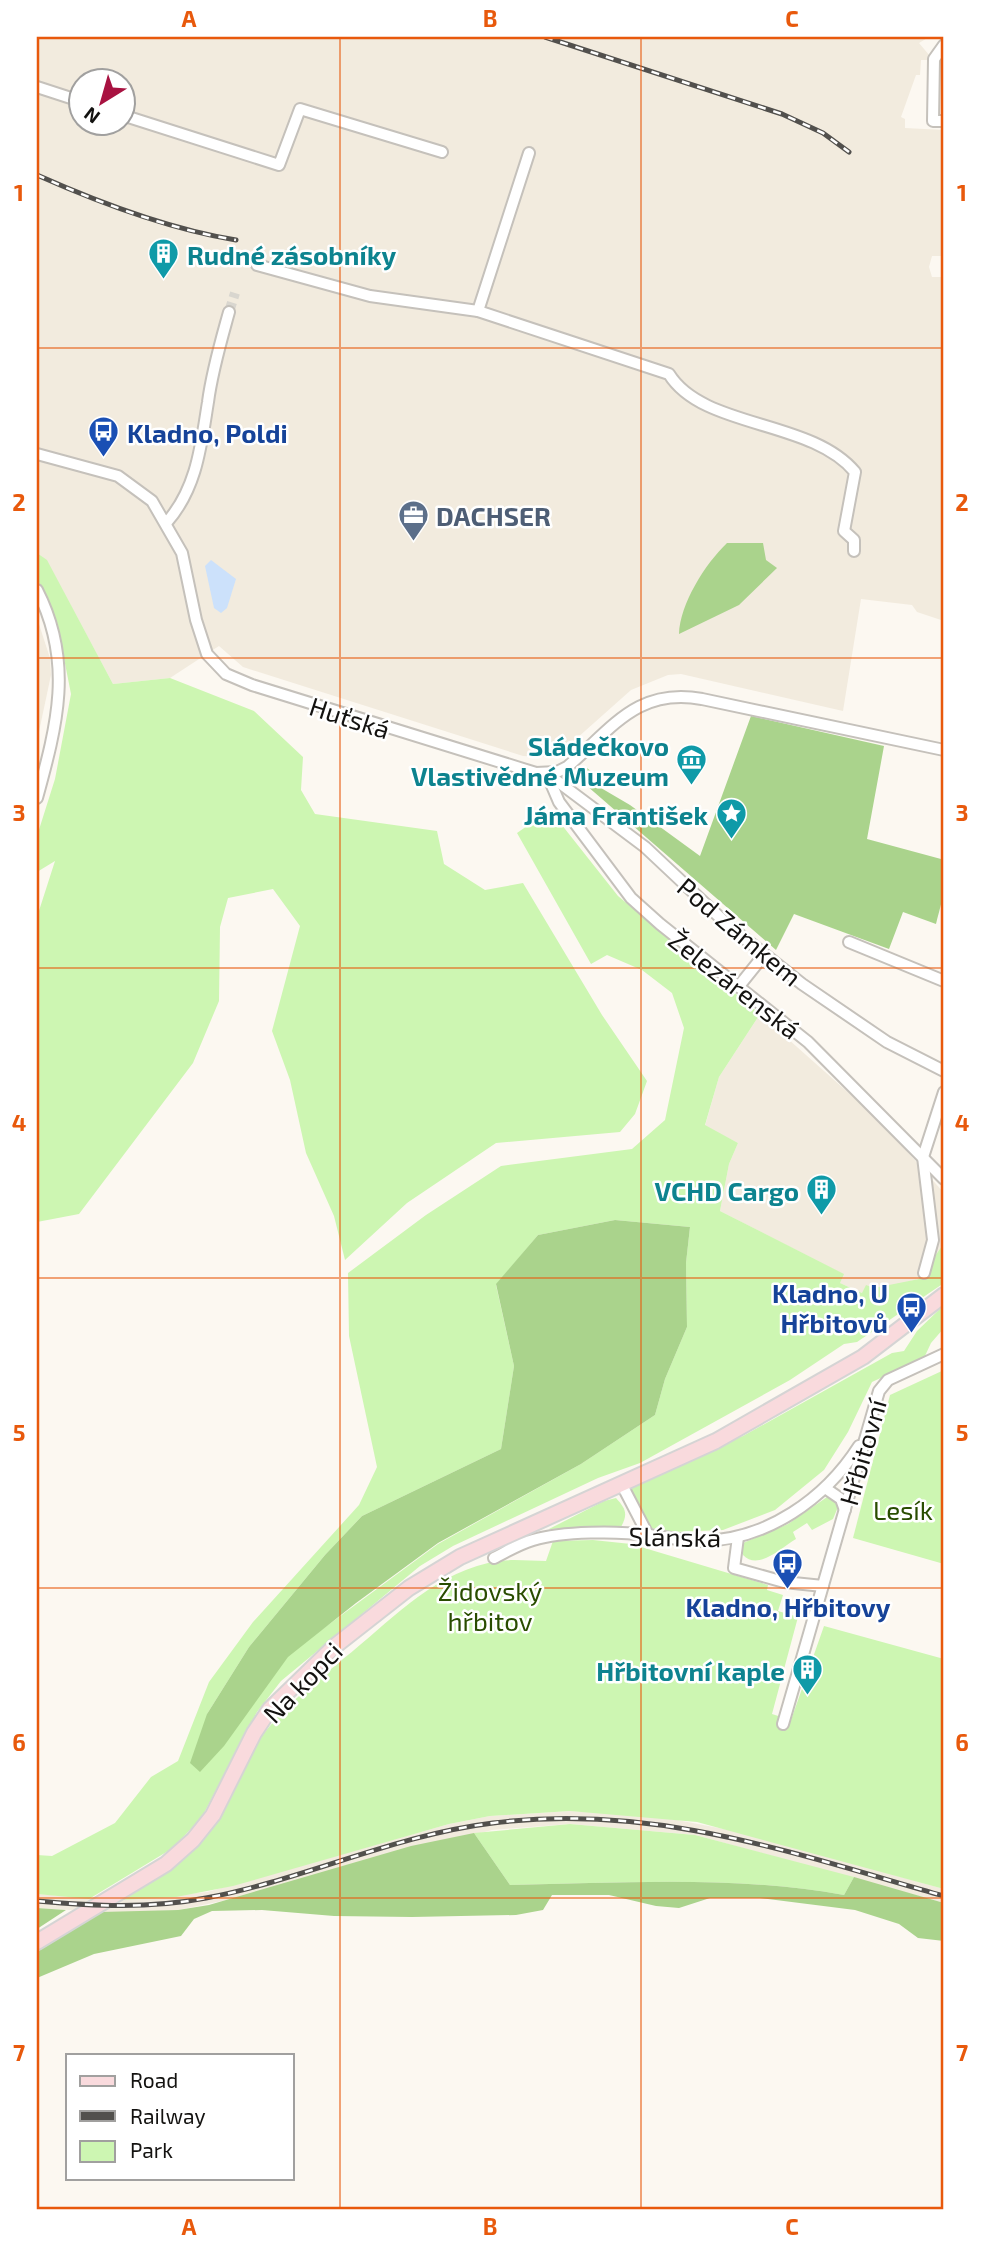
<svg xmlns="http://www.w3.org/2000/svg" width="981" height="2246" font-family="'Exo 2',sans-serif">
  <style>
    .built { fill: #f2ebde; fill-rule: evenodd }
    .green { fill: #cdf6b2; fill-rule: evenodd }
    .forest { fill: #aad38c }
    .water { fill: #cce1fb }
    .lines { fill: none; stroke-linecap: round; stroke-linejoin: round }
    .minor-tunnel { stroke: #d9d6cf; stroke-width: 10; stroke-dasharray: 10 5; stroke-linecap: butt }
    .minor-casing { stroke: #c5c1bb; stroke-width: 14 }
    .major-casing { stroke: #d5d4d4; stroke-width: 18 }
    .minor { stroke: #fff; stroke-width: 10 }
    .major { stroke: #f9dadd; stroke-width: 14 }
    .rail-casing { stroke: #52504d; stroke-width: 5 }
    .rail { stroke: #fff; stroke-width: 2.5; stroke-dasharray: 8; stroke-linecap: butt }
    .grid { fill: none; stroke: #e8590c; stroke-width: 2; stroke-opacity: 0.55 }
    .labels { text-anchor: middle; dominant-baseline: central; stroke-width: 5; stroke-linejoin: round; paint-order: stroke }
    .culture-label { font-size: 26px; font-weight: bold; fill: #0d838f; stroke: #fff; text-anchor: end }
    .transit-label { font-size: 26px; font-weight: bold; fill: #164399; stroke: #fff; text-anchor: start }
    .service-label { font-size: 26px; font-weight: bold; fill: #4e5e75; stroke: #fff; text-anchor: start }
    .street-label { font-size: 26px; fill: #131210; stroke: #fff }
    .park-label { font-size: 26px; fill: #294d00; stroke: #fff }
    .neatline { fill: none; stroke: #e8590c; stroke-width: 2.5 }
    .grid-label { font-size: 23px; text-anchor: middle; font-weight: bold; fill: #e8590c }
  </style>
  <rect width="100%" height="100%" fill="#fcf8f1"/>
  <g class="built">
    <path d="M37 37H929L919 43 930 56 929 60H921L920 75H916L901 117 905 119V128L944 130V256H932L929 267 932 277H944V621L917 612 912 605 861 599 843 711 681 674 668 675 631 690 567 747 543 757 523 756 243 667 219 646 170 678 113 684 47 561 37 553ZM80 80H122V122H80Z"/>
    <polygon points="37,618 50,658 51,675 37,741"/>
    <polygon points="760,1014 879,1120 944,1193 944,1243 919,1279 862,1293 840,1283 843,1274 720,1211 729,1164 738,1143 705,1126 719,1077"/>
    <polygon points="570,1811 651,1815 745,1833 944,1889 944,1903 695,1835 570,1824 492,1830 237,1898 178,1910 118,1913 37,1908 37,1894 118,1900 207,1892 449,1824 490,1816"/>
  </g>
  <g class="green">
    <polygon points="37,553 47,560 113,684 170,678 254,711 303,757 301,790 315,814 437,831 444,864 485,890 523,883 602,1015 647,1081 635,1114 620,1132 496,1143 407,1203 345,1260 334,1216 306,1153 290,1080 272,1031 300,926 273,889 228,898 220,927 219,1001 193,1063 79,1214 37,1222 37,917 55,861 37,872 37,836 55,779 71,694 58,628 48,598 37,579"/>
    <path d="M550 810 618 896 760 1014 719 1077 705 1125 738 1143 729 1164 720 1211 844 1274 840 1283 862 1293 866 1285 874 1288 919 1279 944 1243V1283L857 1342 844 1344 790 1380 640 1463 598 1478 453 1546 420 1566 281 1681 257 1712 202 1817 173 1848 89 1899 37 1894V1855L52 1856 115 1823 151 1777 178 1761 209 1682 253 1622 359 1505 377 1467 349 1336 348 1273 426 1215 501 1166 632 1149 665 1120 684 1028 672 993 642 970 607 955 591 964 517 833ZM615 1220 690 1227 686 1263 687 1327 665 1379 655 1415 581 1464 438 1544 207 1714 249 1647 325 1555 362 1516 501 1449 514 1366 496 1285 538 1235Z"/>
    <polygon points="944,1305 944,1328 931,1343 924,1358 872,1382 848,1432 824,1470 775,1510 723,1530 674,1532 650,1528 631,1489 641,1480 743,1436 892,1353 904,1351 917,1331"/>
    <polygon points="944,1370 944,1564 853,1538 890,1395"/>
    <path d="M830 1495 838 1507 833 1519 812 1530 807 1523 793 1532 796 1539C781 1548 758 1571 743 1555V1543L788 1524Z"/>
    <path d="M616 1498C626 1509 628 1514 621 1527L549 1529 604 1501Z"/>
    <path d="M593 1540 631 1544 768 1585 767 1590 783 1595 778 1611 798 1617 772 1714 791 1720 824 1626 944 1659V1889L697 1822 570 1811 490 1816 449 1824 233 1886 176 1897 119 1900C155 1877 192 1855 218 1820 238 1792 246 1753 269 1727 291 1700 317 1681 343 1659 389 1623 428 1577 488 1563 506 1558 528 1561 546 1561L553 1541Z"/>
    <path d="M570 1824 695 1835 854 1877 844 1895C734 1875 621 1883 510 1885L474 1833Z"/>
  </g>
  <g class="forest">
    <path d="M727 543H763L766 560 777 568 739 605 679 634C680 604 705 564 727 543Z"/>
    <path d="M751 716 884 746 867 839 941 859C950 879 941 903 936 924L903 912 889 949 794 914 776 950 579 779 587 768 605 783 601 788 630 805 700 856Z"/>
    <polygon points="615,1220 690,1227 686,1263 687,1327 665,1379 655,1415 581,1464 438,1543 356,1603 288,1657 224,1746 200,1772 190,1763 207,1714 249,1647 325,1555 362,1516 501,1449 514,1366 496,1284 538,1235"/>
    <path d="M474 1833 510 1885C621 1883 734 1875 844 1895L854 1877 944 1903V1941L918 1938 899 1924 855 1910 760 1898H710L679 1908 656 1906 609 1895H552L543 1910 516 1915 412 1917 334 1916 262 1910 212 1911 194 1919 181 1936 94 1954 37 1978V1952L101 1912 178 1910 209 1905 411 1846Z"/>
    <polygon points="37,1908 66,1910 37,1929"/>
  </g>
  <polygon class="water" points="211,560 236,579 227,608 221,613 214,608 205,566"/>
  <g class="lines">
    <polyline class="minor-tunnel" points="229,312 235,293"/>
    <defs>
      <g id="minor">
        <polyline points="944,45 934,59 933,121 944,121"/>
        <polyline points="37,87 80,101"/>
        <polyline points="122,115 279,165 300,109 442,152"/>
        <path d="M257 265 370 296 478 311 669 374C703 429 811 419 855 472L844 531 854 540V551"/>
        <polyline points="478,311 529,153"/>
        <path d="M37 454 118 476 152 501 182 553 196 620 207 654 226 674 252 685 536 773 557 772 567 767C612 729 637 687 702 699L944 750"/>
        <path d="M167 522C197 488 201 445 208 402 212 371 221 341 229 312"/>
        <path d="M37 590C74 662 57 725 37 798"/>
        <polyline points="547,774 559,802 631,898 660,924 808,1042 944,1179"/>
        <polyline points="549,775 645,847 729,926 802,984 887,1042 944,1071"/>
        <polyline points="849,942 944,981"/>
        <polyline points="739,986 764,955"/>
        <polyline points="924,1273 933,1240 923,1157 944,1092"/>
        <polyline points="621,1483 648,1535"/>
        <polyline points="825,1488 841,1499 845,1510"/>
        <polyline points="738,1537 734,1568 784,1582 823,1586"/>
        <path d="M494 1558C506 1552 519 1544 533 1540 563 1531 617 1531 649 1535 667 1537 684 1541 702 1541 767 1540 825 1499 859 1446"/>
        <polyline points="783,1724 879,1391 888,1380 944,1354"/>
      </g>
      <polyline id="major" points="37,1942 166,1864 193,1840 213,1815 254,1733 270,1709 335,1646 409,1588 460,1557 716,1441 863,1357 944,1295"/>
    </defs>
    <use href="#minor" class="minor-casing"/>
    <use href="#major" class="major-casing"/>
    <use href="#minor" class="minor"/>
    <use href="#major" class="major"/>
    <defs>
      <g id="rail">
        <polyline points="545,37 782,114 823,133 849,152"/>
        <path d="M37 175C100 203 168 229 236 240"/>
        <path d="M37 1901C93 1906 149 1909 206 1898 303 1880 394 1835 493 1823 654 1803 792 1853 944 1896"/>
      </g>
    </defs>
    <use href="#rail" class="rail-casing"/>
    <use href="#rail" class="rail"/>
  </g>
  <path class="grid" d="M340 37V2209M641 37V2209M37 348H944M37 658H944M37 968H944M37 1278H944M37 1588H944M37 1898H944"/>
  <defs>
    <symbol id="building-pin" viewBox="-11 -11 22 30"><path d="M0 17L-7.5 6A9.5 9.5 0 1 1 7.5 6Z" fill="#0f9aa8" stroke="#fff"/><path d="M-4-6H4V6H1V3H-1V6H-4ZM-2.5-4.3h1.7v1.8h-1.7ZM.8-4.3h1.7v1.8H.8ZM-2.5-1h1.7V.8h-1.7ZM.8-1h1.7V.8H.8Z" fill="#fff"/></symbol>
    <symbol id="bus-pin" viewBox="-11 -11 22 30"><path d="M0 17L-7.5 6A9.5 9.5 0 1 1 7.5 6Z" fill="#1a4fb4" stroke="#fff"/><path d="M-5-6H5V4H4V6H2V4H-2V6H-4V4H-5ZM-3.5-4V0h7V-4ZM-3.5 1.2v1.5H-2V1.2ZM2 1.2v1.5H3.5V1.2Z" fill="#fff"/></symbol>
    <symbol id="office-pin" viewBox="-11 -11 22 30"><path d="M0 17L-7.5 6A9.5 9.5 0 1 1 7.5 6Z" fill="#5c6f8a" stroke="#fff"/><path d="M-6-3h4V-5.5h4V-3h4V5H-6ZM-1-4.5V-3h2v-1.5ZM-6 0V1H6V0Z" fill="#fff"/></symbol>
    <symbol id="museum-pin" viewBox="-11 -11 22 30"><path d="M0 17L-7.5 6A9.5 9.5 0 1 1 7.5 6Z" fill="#0f9aa8" stroke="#fff"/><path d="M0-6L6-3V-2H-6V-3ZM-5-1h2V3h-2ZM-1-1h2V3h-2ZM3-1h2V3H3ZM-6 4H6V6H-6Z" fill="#fff"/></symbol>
    <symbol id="sight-pin" viewBox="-11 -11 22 30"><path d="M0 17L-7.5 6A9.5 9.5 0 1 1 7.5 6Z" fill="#0f9aa8" stroke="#fff"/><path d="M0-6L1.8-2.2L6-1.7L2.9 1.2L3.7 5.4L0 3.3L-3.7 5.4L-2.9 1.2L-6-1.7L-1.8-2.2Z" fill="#fff"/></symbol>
  </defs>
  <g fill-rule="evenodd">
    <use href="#building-pin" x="146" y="236" width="35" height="47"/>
    <use href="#bus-pin" x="86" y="414" width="35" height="47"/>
    <use href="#office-pin" x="396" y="498" width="35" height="47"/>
    <use href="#museum-pin" x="674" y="742" width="35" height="47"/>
    <use href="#sight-pin" x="714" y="796" width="35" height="47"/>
    <use href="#building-pin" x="804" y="1172" width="35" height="47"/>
    <use href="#bus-pin" x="894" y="1290" width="35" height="47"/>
    <use href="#bus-pin" x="770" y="1546" width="35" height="47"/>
    <use href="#building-pin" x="790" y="1652" width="35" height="47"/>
  </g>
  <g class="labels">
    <g class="culture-label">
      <text x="187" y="254" text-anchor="start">Rudné zásobníky</text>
      <text x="669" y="745">Sládečkovo<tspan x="669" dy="30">Vlastivědné Muzeum</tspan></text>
      <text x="708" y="814">Jáma František</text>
      <text x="799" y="1190">VCHD Cargo</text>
      <text x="785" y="1670">Hřbitovní kaple</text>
    </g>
    <g class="transit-label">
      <text x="127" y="432">Kladno, Poldi</text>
      <text x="888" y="1292" text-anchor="end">Kladno, U<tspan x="888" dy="30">Hřbitovů</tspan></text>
      <text x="788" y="1606" text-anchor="middle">Kladno, Hřbitovy</text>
    </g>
    <g class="service-label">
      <text x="436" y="515">DACHSER</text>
    </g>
    <g class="street-label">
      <text transform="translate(350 717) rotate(18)">Huťská</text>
      <text transform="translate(740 931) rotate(40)">Pod Zámkem</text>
      <text transform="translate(735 984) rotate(38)">Železárenská</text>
      <text transform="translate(862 1452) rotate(-74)">Hřbitovní</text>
      <text transform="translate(675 1536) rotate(1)">Slánská</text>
      <text transform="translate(302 1682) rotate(-46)">Na kopci</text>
    </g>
    <g class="park-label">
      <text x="903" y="1509">Lesík</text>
      <text x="490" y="1590">Židovský<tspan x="490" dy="30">hřbitov</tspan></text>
    </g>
  </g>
  <rect width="981" height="2246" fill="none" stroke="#ffffff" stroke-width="77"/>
  <rect x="66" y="2054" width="228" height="126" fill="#ffffff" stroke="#a1a09f" stroke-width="2"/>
  <rect x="80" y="2076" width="35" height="10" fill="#f9dadd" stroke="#a1a09f" stroke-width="2"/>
  <text x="130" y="2088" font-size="21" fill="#131210">Road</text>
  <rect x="80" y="2111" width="35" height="10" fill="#52504d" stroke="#a1a09f" stroke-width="2"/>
  <text x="130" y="2124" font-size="21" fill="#131210">Railway</text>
  <rect x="80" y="2141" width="35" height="21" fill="#cdf6b2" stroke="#a1a09f" stroke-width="2"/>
  <text x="130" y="2158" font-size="21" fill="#131210">Park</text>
  <g transform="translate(102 102) rotate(217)"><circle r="33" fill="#ffffff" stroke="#a1a09f" stroke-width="2"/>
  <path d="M0-5L12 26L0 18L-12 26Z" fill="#a81241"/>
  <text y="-10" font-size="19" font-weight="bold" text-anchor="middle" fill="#131210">N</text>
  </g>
  <rect x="38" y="38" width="904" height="2170" class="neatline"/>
  <g class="grid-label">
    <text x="189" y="27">A</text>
    <text x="490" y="27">B</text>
    <text x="792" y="27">C</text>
    <text x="19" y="201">1</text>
    <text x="962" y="201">1</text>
    <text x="19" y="511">2</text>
    <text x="962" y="511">2</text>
    <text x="19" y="821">3</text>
    <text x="962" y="821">3</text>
    <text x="19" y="1131">4</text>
    <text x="962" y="1131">4</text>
    <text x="19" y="1441">5</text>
    <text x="962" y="1441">5</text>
    <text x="19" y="1751">6</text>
    <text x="962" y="1751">6</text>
    <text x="19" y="2061">7</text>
    <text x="962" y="2061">7</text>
    <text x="189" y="2235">A</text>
    <text x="490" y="2235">B</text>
    <text x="792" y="2235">C</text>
  </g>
</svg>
